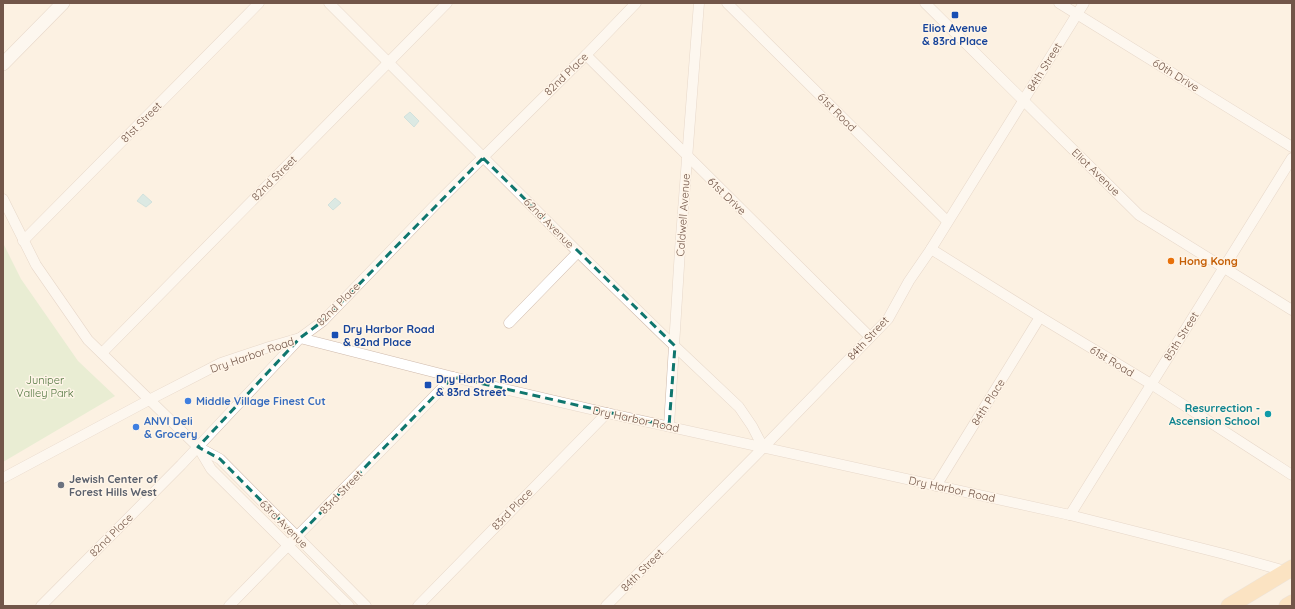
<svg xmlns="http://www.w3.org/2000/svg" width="1295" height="609" font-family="Quicksand,sans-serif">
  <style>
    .green { fill: #d2e9c1 }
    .water { fill: #b7dfe4; stroke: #9dcfd6 }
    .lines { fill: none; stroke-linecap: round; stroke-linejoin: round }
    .minor-casing { stroke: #cfbaac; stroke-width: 11 }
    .tertiary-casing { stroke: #cfbaac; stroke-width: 14 }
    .primary-casing { stroke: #dad3d0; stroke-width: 17 }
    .minor { stroke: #fff; stroke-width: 10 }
    .tertiary { stroke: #fff; stroke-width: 13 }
    .primary { stroke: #fad39b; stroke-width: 16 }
    .marked { fill: none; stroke: #0f766e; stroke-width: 3; stroke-dasharray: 8 5; stroke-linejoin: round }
    .transit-dot { fill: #1a4fb4; stroke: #fff5e8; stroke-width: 1.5 }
    .food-dot { fill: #e8710a; stroke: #fff5e8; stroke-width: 1.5 }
    .shop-dot { fill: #3f7fe0; stroke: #fff5e8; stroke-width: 1.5 }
    .culture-dot { fill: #0f9aa8; stroke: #fff5e8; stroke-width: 1.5 }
    .worship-dot { fill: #6b7280; stroke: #fff5e8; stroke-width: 1.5 }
    .labels { text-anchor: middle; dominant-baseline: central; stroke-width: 3; stroke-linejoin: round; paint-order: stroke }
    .transit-label { font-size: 11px; font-weight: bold; fill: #164399; stroke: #fff5e8; text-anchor: start }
    .street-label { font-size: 11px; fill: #725649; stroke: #fff5e8 }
    .food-label { font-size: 11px; font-weight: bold; fill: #c56008; stroke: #fff5e8; text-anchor: start }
    .park-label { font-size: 11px; fill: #547842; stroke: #fff5e8 }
    .shop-label { font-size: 11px; font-weight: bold; fill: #366cbe; stroke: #fff5e8; text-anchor: start }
    .culture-label { font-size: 11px; font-weight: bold; fill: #0d838f; stroke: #fff5e8; text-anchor: end }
    .worship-label { font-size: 11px; font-weight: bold; fill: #5b616d; stroke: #fff5e8; text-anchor: start }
  </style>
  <rect width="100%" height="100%" fill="#fcf1e2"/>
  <polygon class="green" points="3,243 21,279 78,361 115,396 3,462"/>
  <g class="water">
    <polygon points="410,112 419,121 414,127 404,117"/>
    <polygon points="143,194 152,202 146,207 137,201"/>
    <polygon points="335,198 341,203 333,210 328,205"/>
  </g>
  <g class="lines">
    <defs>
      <g id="minor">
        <polyline points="329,3 578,252 664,336 739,407 752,426 763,447"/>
        <polyline points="727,3 947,221"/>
        <polyline points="925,3 1139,215 1292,310"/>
        <polyline points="1059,3 1292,147"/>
        <polyline points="586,55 870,337"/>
        <polyline points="3,199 36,265 88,340 198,447 211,469 349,606"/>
        <polyline points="23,241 259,3"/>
        <polyline points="931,249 1040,317 1151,384 1292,475"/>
        <polyline points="509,323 578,252"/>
        <polyline points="102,353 447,3"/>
        <polyline points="669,426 680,250 699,3"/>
        <polyline points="198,447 220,459 366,606"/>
        <polyline points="3,478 149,400 221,363 269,347 300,338 453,377 607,413 1070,515 1224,554 1289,572"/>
        <polyline points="936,486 1040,317"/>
        <polyline points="1070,515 1292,158"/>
        <polyline points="41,606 181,465 300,338 323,321 433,207 586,55 636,3"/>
        <polyline points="229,606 453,377"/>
        <polyline points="418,606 607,413"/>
        <polyline points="606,606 754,457 888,319 909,281 931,249 1084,3"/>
      </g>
      <polyline id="tertiary" points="3,64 63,3"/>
      <g id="primary">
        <polyline points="1229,606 1292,568"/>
        <polyline points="1287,606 1292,603"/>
      </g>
    </defs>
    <use href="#minor" class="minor-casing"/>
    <use href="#tertiary" class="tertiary-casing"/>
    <use href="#primary" class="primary-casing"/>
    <use href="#minor" class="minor"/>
    <use href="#tertiary" class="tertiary"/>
    <use href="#primary" class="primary"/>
  </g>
  <path d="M0 0H1295V609H0ZM483 158 675 346 669 426 453 377 297 537 220 459 198 447 300 338 323 321Z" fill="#fcf1e2" fill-opacity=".55" fill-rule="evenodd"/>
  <path class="marked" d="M483 158 675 346 669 426 453 377 297 537 220 459 198 447 300 338 323 321Z"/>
  <g class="transit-dot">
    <rect x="951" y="11" width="8" height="8" rx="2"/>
    <rect x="331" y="331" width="8" height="8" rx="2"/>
    <rect x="424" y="381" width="8" height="8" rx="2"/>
  </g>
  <circle class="food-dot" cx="1171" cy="261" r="4"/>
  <g class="shop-dot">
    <circle cx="188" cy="401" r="4"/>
    <circle cx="136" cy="427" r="4"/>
  </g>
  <circle class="culture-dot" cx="1268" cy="414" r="4"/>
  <circle class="worship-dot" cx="61" cy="485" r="4"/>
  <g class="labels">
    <g class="transit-label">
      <text x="955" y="28" text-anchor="middle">Eliot Avenue<tspan x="955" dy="13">&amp; 83rd Place</tspan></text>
      <text x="343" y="329">Dry Harbor Road<tspan x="343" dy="13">&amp; 82nd Place</tspan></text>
      <text x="436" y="379">Dry Harbor Road<tspan x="436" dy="13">&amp; 83rd Street</tspan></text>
    </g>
    <g class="street-label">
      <text transform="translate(1044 67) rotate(-58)">84th Street</text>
      <text transform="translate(566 74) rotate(-44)">82nd Place</text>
      <text transform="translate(1176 75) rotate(32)">60th Drive</text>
      <text transform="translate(837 112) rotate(45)">61st Road</text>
      <text transform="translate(141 122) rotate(-45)">81st Street</text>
      <text transform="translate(1096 172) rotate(44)">Eliot Avenue</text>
      <text transform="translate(274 178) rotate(-45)">82nd Street</text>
      <text transform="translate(727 196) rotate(44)">61st Drive</text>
      <text transform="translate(683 215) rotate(-86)">Caldwell Avenue</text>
      <text transform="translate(549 223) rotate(45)">62nd Avenue</text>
      <text transform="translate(338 304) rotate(-45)">82nd Place</text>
      <text transform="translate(1181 336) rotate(-58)">85th Street</text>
      <text transform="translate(868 338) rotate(-47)">84th Street</text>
      <text transform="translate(252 355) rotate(-19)">Dry Harbor Road</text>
      <text transform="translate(1112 361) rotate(31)">61st Road</text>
      <text transform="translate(988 402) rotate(-58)">84th Place</text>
      <text transform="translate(636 419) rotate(12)">Dry Harbor Road</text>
      <text transform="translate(952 489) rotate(12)">Dry Harbor Road</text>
      <text transform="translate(341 492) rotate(-46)">83rd Street</text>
      <text transform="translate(512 509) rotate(-46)">83rd Place</text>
      <text transform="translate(284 524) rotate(45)">63rd Avenue</text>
      <text transform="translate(111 535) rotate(-45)">82nd Place</text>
      <text transform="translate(642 570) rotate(-45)">84th Street</text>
    </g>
    <g class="food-label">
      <text x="1179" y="261">Hong Kong</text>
    </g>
    <g class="park-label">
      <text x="45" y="380">Juniper<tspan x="45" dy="13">Valley Park</tspan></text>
    </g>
    <g class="shop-label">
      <text x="196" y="401">Middle Village Finest Cut</text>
      <text x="144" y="421">ANVI Deli<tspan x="144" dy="13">&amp; Grocery</tspan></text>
    </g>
    <g class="culture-label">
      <text x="1260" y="408">Resurrection -<tspan x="1260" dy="13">Ascension School</tspan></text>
    </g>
    <g class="worship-label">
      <text x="69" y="479">Jewish Center of<tspan x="69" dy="13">Forest Hills West</tspan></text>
    </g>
  </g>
  <rect width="1295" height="609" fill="none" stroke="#725649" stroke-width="8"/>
</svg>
